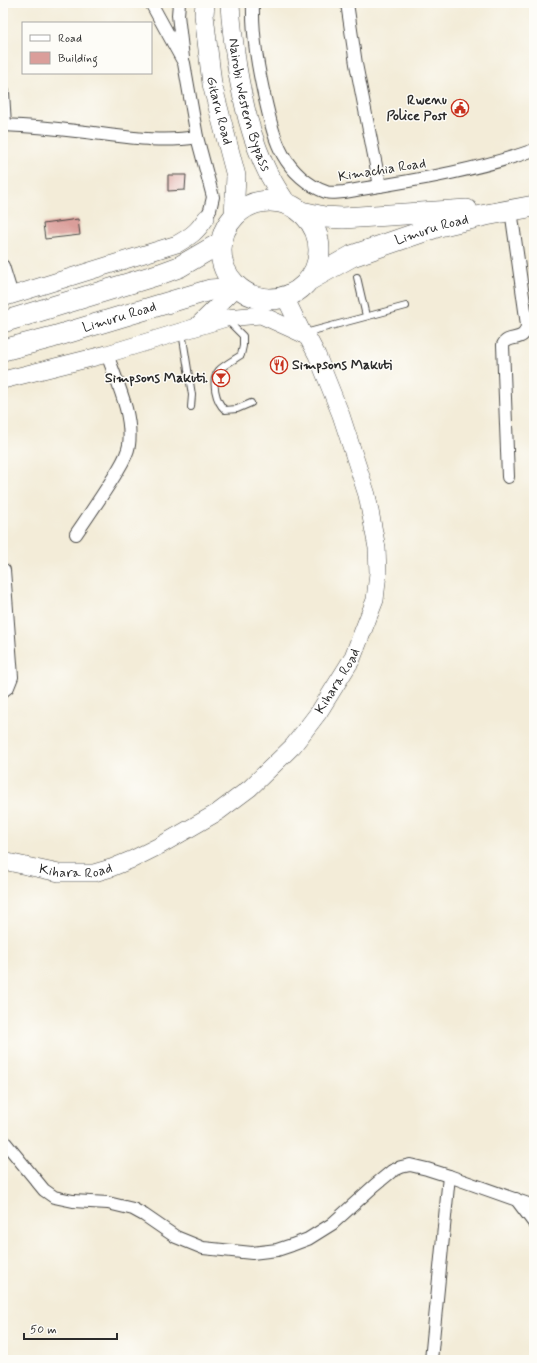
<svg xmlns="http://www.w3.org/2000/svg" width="537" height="1363" font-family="Mynerve,sans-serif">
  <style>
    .building { fill: #da9e9a }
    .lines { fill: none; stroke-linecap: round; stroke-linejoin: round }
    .lane-casing { stroke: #494845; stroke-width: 8 }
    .street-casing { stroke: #494845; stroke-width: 14 }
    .secondary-casing { stroke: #494845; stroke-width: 18 }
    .primary-casing { stroke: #494845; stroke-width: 20 }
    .highway-casing { stroke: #494845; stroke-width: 22 }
    .lane { stroke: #fff; stroke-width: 6 }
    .street { stroke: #fff; stroke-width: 12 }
    .secondary { stroke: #fff; stroke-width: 17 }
    .primary { stroke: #fff; stroke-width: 19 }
    .highway { stroke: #fff; stroke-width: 21 }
    .labels { text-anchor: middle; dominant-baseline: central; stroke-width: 3; stroke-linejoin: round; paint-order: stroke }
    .poi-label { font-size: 14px; font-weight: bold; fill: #2b2b2b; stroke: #fdfcf7; text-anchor: end }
    .street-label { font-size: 14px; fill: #2b2b2b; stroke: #fdfcf7 }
  </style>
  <rect width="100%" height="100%" fill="#fdfcf7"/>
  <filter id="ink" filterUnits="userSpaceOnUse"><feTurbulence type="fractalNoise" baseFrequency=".025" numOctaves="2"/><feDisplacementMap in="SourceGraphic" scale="8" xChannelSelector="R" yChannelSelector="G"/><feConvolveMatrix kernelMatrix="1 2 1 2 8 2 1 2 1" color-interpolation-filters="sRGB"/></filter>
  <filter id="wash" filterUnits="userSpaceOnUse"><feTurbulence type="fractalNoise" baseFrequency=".012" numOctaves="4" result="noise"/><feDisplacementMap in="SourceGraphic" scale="16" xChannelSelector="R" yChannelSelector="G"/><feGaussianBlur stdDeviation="0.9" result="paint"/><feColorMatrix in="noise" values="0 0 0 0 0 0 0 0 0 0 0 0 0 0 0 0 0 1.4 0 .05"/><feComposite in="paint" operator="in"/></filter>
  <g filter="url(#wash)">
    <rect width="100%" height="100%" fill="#f3ecd8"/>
    <g id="blocks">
      <g class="building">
        <polygon points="168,175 186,175 185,190 168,191"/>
        <polygon points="78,219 80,235 45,239 43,224"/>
      </g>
    </g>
  </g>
  <g filter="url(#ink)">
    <use href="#blocks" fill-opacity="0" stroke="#494845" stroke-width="1"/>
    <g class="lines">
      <defs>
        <g id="lane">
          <polyline points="357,277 366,316"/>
          <path d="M228 321 243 336V346L241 355C235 359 224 365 219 370 210 380 216 402 225 410L237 409 251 403"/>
          <polyline points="182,332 192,395 191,407"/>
          <polyline points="305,333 406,306"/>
        </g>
        <g id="street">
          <polyline points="151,3 184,63 197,137 213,197 210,210 206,218"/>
          <polyline points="179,3 178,15 183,58"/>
          <path d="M253 3C252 37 258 70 266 103 270 120 274 139 283 155 292 171 308 186 326 192 331 194 338 192 344 192 408 181 472 172 534 150"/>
          <polyline points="347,3 356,64 380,186"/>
          <polyline points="3,92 5,125"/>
          <path d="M3 125C27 126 52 128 76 131 116 135 157 144 197 137"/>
          <polyline points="3,266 12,295"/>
          <path d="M508 477 503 345C508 333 525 344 527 325L511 210"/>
          <path d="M76 534C89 515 102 496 115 475 120 466 127 457 129 445 133 414 117 383 107 354"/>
          <polyline points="3,691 8,687 12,677 4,570"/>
          <polyline points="3,1140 44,1190 54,1197 73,1201 108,1203 133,1209 144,1215 176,1237 203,1248 252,1253 277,1250 292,1245 308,1239 332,1224 375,1185 392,1171 401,1167 410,1165 427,1169 449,1176 534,1206"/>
          <polyline points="516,1199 534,1223"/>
          <polyline points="431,1360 449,1176"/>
        </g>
        <g id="secondary">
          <path d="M3 298 177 244C191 236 197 232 206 218"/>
          <polyline points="199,324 236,288"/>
          <polyline points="3,380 107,354 226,318 261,315 303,334"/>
          <path id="s1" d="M3 861 59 873H94L111 868 133 859 161 845 218 812 250 788 293 746 319 712 352 659 375 600 378 573 377 548 367 495 341 415 317 355 308 338 303 334 285 297"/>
        </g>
        <g id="primary">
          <path id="s2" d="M205 3 204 15 212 84 236 176 234 217"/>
          <path id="s3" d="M230 3C231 24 234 46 237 67 243 103 251 139 268 173 273 182 279 192 285 201"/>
        </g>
        <g id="highway">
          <circle cx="270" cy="250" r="49"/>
          <polyline points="306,213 324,217 343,218 467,210"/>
          <path id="s4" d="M311 279 352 256 439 226 486 215 534 206"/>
          <polyline points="3,322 160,274 179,267 222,242"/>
          <path id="s5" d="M3 350 53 337 210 290 236 288"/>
        </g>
      </defs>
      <use href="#lane" class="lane-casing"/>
      <use href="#street" class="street-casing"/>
      <use href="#secondary" class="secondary-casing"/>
      <use href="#primary" class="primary-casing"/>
      <use href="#highway" class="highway-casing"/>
      <use href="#lane" class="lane"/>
      <use href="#street" class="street"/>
      <use href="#secondary" class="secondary"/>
      <use href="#primary" class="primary"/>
      <use href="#highway" class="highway"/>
    </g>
  </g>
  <defs>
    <symbol id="civic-ring" viewBox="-11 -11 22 22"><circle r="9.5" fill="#fdfcf7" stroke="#c8321e" stroke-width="1.5"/><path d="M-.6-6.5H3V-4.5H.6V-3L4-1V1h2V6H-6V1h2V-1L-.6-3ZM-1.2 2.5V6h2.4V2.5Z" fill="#c8321e"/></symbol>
    <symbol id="restaurant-ring" viewBox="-11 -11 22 22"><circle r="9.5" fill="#fdfcf7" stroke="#c8321e" stroke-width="1.5"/><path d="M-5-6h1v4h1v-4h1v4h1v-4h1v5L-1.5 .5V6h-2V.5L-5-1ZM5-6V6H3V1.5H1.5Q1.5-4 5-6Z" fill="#c8321e"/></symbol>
    <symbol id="bar-ring" viewBox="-11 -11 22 22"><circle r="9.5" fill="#fdfcf7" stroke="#c8321e" stroke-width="1.5"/><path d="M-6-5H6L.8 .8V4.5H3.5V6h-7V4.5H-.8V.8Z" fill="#c8321e"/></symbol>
  </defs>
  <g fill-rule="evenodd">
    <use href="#civic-ring" x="450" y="98" width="20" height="20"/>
    <use href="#restaurant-ring" x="269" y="355" width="20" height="20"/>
    <use href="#bar-ring" x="211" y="368" width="20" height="20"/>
  </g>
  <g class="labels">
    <g class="poi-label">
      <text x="447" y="100">Rwenu<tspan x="447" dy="16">Police Post</tspan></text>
      <text x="292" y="365" text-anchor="start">Simpsons Makuti</text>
      <text x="208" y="378">Simpsons Makuti.</text>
    </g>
    <g class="street-label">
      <text stroke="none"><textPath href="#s3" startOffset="104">Nairobi Western Bypass</textPath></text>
      <text stroke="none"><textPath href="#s2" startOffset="109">Gitaru Road</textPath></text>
      <text transform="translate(382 170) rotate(-9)">Kimachia Road</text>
      <text stroke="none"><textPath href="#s4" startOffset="131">Limuru Road</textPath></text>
      <text stroke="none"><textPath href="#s5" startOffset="121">Limuru Road</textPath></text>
      <text stroke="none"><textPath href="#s1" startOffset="410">Kihara Road</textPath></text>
      <text stroke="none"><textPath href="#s1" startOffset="74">Kihara Road</textPath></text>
    </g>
  </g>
  <rect width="537" height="1363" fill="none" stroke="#fdfcf7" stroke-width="16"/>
  <rect x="22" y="22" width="130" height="52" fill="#fdfcf7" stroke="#a9a8a5"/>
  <rect x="30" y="35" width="20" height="6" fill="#ffffff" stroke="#a9a8a5"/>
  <text x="58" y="42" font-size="12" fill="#2b2b2b">Road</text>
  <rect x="30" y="52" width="20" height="12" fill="#da9e9a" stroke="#a9a8a5"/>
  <text x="58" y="62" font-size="12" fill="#2b2b2b">Building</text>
  <path d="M24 1333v6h93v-6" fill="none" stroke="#2b2b2b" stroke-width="2"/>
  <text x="30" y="1333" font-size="12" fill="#2b2b2b" stroke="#fdfcf7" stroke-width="3" paint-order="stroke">50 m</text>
</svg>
